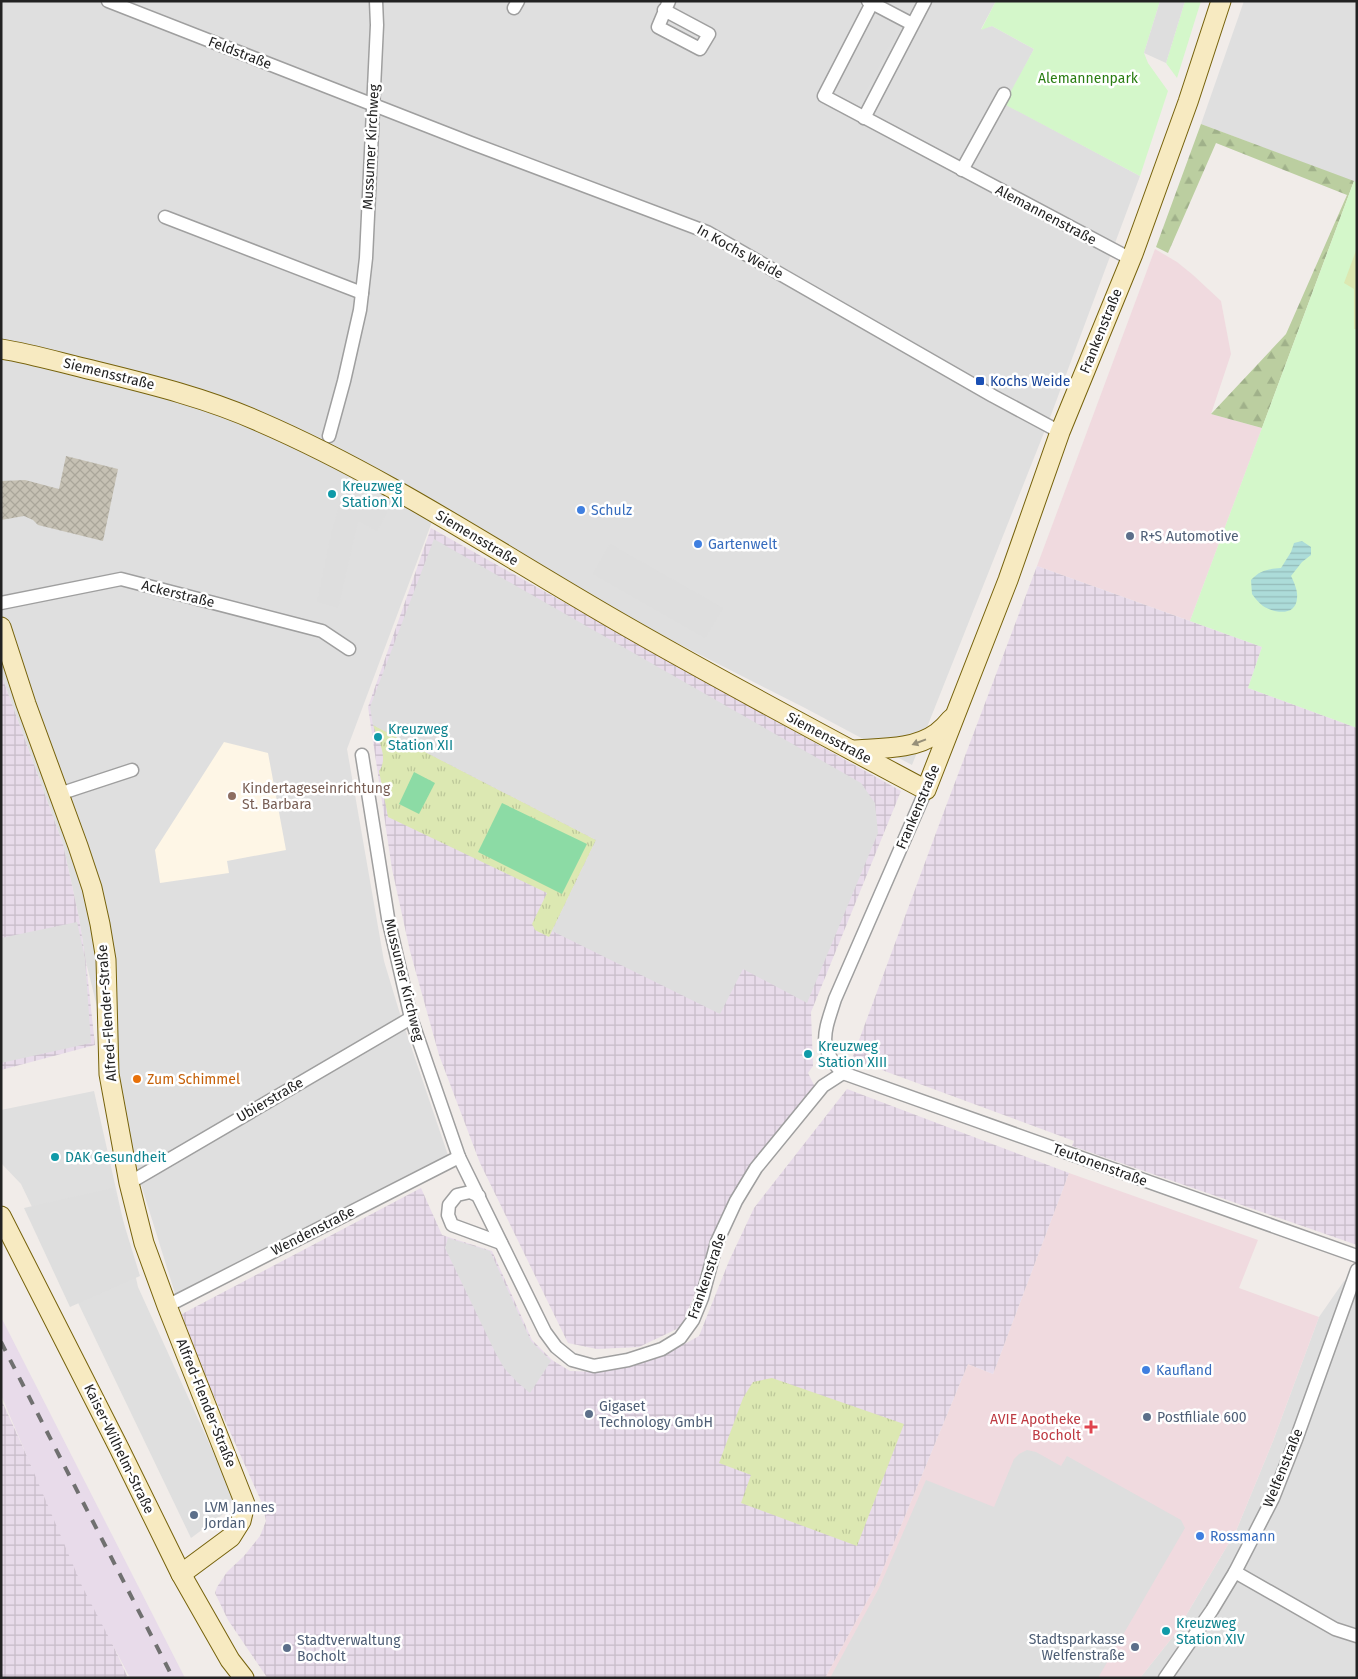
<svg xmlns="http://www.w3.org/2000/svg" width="1358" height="1679" font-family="'Fira Sans',sans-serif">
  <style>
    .residential { fill: #dfdfdf }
    .commercial { fill: #f0dadf }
    .industrial { fill: url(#industrial-grid) }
    .education { fill: #fef6e6 }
    .railway { fill: #e8dbea }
    .construction { fill: url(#construction-cross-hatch) }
    .grass { fill: url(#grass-tufts) }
    .forest { fill: url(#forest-firs) }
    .park { fill: #d4f7ca }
    .garden { fill: #dce8b2 }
    .pitch { fill: #8cdba5 }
    .parking { fill: #dedede }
    .water { fill: url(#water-rules) }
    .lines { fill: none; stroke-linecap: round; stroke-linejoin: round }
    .street-casing { stroke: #9f9f9f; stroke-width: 15 }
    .secondary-casing { stroke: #76620b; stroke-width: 21 }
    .street { stroke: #fff; stroke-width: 12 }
    .secondary { stroke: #f7eac1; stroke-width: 19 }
    .rail { stroke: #707070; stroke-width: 4; stroke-dasharray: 10 10; stroke-linecap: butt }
    .oneway { fill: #979079 }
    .transit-dot { fill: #1a4fb4; stroke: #fff; stroke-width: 2 }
    .culture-dot { fill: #0f9aa8; stroke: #fff; stroke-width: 2 }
    .shop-dot { fill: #3f7fe0; stroke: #fff; stroke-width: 2 }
    .service-dot { fill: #5c6f8a; stroke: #fff; stroke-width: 2 }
    .education-dot { fill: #8d6e63; stroke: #fff; stroke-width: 2 }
    .food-dot { fill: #e8710a; stroke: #fff; stroke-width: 2 }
    .health-dot { fill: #e0444e; stroke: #fff; stroke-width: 2 }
    .labels { text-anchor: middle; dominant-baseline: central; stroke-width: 5; stroke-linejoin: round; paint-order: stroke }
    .street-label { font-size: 14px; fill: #222; stroke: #fff }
    .park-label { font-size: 14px; fill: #297d12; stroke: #fff }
    .transit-label { font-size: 14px; fill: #164399; stroke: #fff; text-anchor: start }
    .culture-label { font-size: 14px; fill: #0d838f; stroke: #fff; text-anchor: start }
    .shop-label { font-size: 14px; fill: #366cbe; stroke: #fff; text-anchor: start }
    .service-label { font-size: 14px; fill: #4e5e75; stroke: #fff; text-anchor: start }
    .education-label { font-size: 14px; fill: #785e54; stroke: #fff; text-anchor: start }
    .food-label { font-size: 14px; fill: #c56008; stroke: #fff; text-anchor: start }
    .health-label { font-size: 14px; fill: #be3a42; stroke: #fff; text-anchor: end }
  </style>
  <defs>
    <pattern id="industrial-grid" width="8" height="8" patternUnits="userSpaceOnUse" patternTransform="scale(1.25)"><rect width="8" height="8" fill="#e8dbea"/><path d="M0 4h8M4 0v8" fill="none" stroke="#c7bcc8"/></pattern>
    <pattern id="construction-cross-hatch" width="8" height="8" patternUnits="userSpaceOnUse" patternTransform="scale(1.25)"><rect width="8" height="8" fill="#c6c1b4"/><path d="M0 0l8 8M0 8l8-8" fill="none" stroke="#aaa69a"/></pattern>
    <pattern id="grass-tufts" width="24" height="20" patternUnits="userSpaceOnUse" patternTransform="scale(1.25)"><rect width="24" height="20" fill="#dce8b2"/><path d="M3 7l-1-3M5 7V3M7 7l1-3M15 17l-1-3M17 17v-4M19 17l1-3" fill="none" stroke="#bcc799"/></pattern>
    <pattern id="forest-firs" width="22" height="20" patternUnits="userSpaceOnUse" patternTransform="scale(1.25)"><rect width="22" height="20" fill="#bbcea0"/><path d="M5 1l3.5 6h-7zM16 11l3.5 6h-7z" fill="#a0b18a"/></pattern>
    <pattern id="water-rules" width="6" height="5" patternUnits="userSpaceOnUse" patternTransform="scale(1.25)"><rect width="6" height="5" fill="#acdcd9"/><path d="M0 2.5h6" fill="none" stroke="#94bcba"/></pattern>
  </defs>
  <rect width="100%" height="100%" fill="#f1ece9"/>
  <g class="residential">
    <polygon points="1,1 996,1 981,29 992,26 1034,49 1005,104 1140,176 1051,415 912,765 805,708 433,519 347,749 384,961 400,1014 451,1164 177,1300 140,1181 86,962 79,918 63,844 1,674"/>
    <polygon points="1244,1 1357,1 1357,183 1201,124"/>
    <polygon points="94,1091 138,1287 234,1498 222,1515 191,1538 21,1184 1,1163 1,1110"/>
    <polygon points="1357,1275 1357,1678 1140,1678 1175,1634 1236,1531 1273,1441 1319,1317 1344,1281"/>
  </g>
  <g class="commercial">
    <polygon points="1155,249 1177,262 1193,275 1221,301 1231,354 1211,414 1262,428 1190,621 1037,566"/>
    <polygon points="1069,1173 1258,1240 1239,1288 1319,1317 1273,1441 1236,1531 1175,1634 1140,1678 825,1678 878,1581 968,1364 993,1374"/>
  </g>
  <g class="industrial">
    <polygon points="431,528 901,791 811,1012 813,1066 808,1073 817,1091 735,1196 681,1327 639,1347 597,1349 568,1343 480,1163 439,1055 410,951 392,869 368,707"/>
    <polygon points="1037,566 1262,647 1248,688 1357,728 1357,1245 1072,1146 1074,1141 852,1059 943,814"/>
    <polygon points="1,674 63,844 79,918 86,962 95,1045 1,1070"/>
    <polygon points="847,1089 1069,1173 993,1374 968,1364 878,1581 825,1678 268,1678 266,1676 228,1620 215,1593 217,1587 227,1572 244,1556 260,1536 266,1521 262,1503 178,1316 421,1188 442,1235 492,1251 532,1340 552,1360 570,1371 599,1372 628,1367 661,1357 699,1336 729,1261 754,1208"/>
    <polygon points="1,1399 128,1678 1,1678"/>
  </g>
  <polygon class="education" points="224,742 268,753 286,850 227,861 229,873 160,883 155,850"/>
  <polygon class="railway" points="1,1317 185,1678 130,1678 82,1586 1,1395"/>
  <polygon class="construction" points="66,456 118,469 103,541 38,525 33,520 24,516 1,520 1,481 25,480 59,489"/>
  <g class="grass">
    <path d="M373 725 596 840 549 937 535 930 532 924 547 893 388 817 379 771C389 758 378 739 373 725Z"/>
    <polygon points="772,1378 904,1424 857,1546 741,1503 751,1475 719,1463 743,1398 753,1382"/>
  </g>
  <polygon class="forest" points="1201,124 1354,181 1262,428 1211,414 1286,334 1347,195 1216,143 1168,253 1156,247"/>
  <g class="park">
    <polygon points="996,1 1160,1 1144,53 1148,63 1168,91 1140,176 1004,104 1034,49 992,26 981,30"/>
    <polygon points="1185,1 1201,1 1177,78 1166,63"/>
    <polygon points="1354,181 1357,183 1357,728 1248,688 1262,647 1190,621"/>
  </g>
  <polygon class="garden" points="1357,248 1357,329 1354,329 1354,289 1344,283"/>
  <g class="pitch">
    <polygon points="414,772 435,783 419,814 399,804"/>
    <polygon points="502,803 587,844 562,894 478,852"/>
  </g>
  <g class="parking">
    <polygon points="1160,1 1185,1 1166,63 1144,53"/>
    <polygon points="891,13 896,33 862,98 843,107 836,87 871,21"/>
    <polygon points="344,489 387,512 377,531 358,521 338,608 317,602 331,535"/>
    <polygon points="434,539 861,783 875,803 878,833 807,1003 743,969 720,1014 552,931 596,840 373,725 370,707"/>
    <polygon points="610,544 723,608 705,638 593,574"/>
    <polygon points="77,922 85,958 91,1043 1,1063 1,938"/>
    <polygon points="113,1188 140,1276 70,1307 24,1208"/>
    <polygon points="448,1238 490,1251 531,1341 551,1361 530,1393 517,1382 504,1368 495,1352 445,1248"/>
    <polygon points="1027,1450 1036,1452 1061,1466 1067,1456 1181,1520 1185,1528 1098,1678 830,1678 879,1588 926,1480 994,1507 1014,1459 1019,1454"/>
  </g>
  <path class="water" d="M1302 541 1311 547V555L1302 562 1291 576C1294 582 1298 591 1297 598 1296 617 1274 613 1263 606 1259 603 1255 598 1252 594L1251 580C1260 570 1268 569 1281 568L1291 552 1294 543Z"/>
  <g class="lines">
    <defs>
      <g id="street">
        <polyline points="108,1 471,143 707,232 993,396 1060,432"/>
        <polyline points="868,1 872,3 824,96 1131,259"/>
        <polyline points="872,3 912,24"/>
        <polyline points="514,8 518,1"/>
        <polyline points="664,10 709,34 700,49 658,27 669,1"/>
        <polyline points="864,118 925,1"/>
        <polyline points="962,170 1004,94"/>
        <polyline points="165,217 362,293"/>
        <polyline points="329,436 344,381 360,310 362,293 366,258 377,25 376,1"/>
        <polyline points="1,603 121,579 322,631 349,649"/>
        <polyline points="362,755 388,918 411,1018 459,1157 545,1332 556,1347 572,1360 594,1366 628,1360 662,1349 680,1338 693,1320 702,1298 717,1242 736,1201 756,1168 823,1086 843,1073"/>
        <path d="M926 790 835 999C825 1031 816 1047 843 1073L1357 1256"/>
        <polyline points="59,794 132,770"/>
        <polyline points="129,1183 411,1018"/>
        <polyline points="479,1196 470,1192 457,1195 449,1205 448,1215 452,1225 501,1243"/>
        <polyline points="167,1306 459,1157"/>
        <polyline points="1235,1572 1335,1629 1357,1636"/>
        <polyline points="1165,1678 1212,1610 1235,1572 1273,1498 1297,1437 1357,1270"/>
      </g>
      <g id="secondary">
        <path d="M1 349C32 354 62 363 92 370 149 384 207 398 260 422 385 476 499 553 617 621 719 680 823 735 926 790L1008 580 1060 432 1133 254 1188 102 1221 1"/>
        <polyline points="1,627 26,704 78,846 92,888 100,924 106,960 109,1074 129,1183 144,1243 167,1306 245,1504 241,1521 231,1537 181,1574"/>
        <path d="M852 750C880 748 914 750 937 733 942 729 947 724 951 719"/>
        <polyline points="1,1216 119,1448 181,1574 230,1660 244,1678"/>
      </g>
    </defs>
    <use href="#street" class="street-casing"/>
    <use href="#secondary" class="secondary-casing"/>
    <use href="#street" class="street"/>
    <use href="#secondary" class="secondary"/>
    <polyline class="rail" points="1,1342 173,1678"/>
  </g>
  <defs><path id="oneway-solid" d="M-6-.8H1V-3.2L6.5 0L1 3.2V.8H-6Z" transform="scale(1.25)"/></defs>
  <use class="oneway" href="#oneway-solid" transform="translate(919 742) rotate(159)"/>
  <rect class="transit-dot" x="975" y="376" width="10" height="10" rx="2.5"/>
  <g class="culture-dot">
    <circle cx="332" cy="494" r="5"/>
    <circle cx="378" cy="737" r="5"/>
    <circle cx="808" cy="1054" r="5"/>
    <circle cx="55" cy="1157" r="5"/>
    <circle cx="1166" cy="1631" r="5"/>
  </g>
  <g class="shop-dot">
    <circle cx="581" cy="510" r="5"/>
    <circle cx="698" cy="544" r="5"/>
    <circle cx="1146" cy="1370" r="5"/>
    <circle cx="1200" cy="1536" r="5"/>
  </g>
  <g class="service-dot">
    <circle cx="1130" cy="536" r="5"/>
    <circle cx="589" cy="1414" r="5"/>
    <circle cx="1147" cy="1417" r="5"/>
    <circle cx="194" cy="1515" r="5"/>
    <circle cx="1135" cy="1647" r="5"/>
    <circle cx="287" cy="1648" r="5"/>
  </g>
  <circle class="education-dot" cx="232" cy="796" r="5"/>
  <circle class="food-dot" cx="137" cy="1079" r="5"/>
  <path class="health-dot" d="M1088.5 1419.5h5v5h5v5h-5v5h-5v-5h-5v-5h5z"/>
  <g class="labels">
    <g class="street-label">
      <text transform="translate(240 53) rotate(21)">Feldstraße</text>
      <text transform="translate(371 147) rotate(-87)">Mussumer Kirchweg</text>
      <text transform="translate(1046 215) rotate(28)">Alemannenstraße</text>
      <text transform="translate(740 252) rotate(29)">In Kochs Weide</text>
      <text transform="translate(1101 331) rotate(-68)">Frankenstraße</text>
      <text transform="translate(109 374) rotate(14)">Siemensstraße</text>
      <text transform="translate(477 538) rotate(31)">Siemensstraße</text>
      <text transform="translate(178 594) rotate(14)">Ackerstraße</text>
      <text transform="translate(829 738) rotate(28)">Siemensstraße</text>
      <text transform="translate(918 807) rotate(-67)">Frankenstraße</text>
      <text transform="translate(404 980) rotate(76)">Mussumer Kirchweg</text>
      <text transform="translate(107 1013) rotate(-94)">Alfred-Flender-Straße</text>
      <text transform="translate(270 1100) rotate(-30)">Ubierstraße</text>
      <text transform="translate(1100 1165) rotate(20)">Teutonenstraße</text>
      <text transform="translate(313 1231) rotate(-27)">Wendenstraße</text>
      <text transform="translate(707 1276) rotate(-71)">Frankenstraße</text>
      <text transform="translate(206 1403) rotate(68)">Alfred-Flender-Straße</text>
      <text transform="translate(119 1449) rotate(64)">Kaiser-Wilhelm-Straße</text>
      <text transform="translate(1283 1468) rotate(-68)">Welfenstraße</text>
    </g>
    <g class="park-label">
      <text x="1088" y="78">Alemannenpark</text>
    </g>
    <g class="transit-label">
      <text x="990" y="381">Kochs Weide</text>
    </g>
    <g class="culture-label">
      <text x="342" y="486">Kreuzweg<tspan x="342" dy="16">Station XI</tspan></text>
      <text x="388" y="729">Kreuzweg<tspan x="388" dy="16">Station XII</tspan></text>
      <text x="818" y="1046">Kreuzweg<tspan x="818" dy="16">Station XIII</tspan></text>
      <text x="65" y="1157">DAK Gesundheit</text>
      <text x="1176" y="1623">Kreuzweg<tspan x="1176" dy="16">Station XIV</tspan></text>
    </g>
    <g class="shop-label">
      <text x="591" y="510">Schulz</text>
      <text x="708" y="544">Gartenwelt</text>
      <text x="1156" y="1370">Kaufland</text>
      <text x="1210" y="1536">Rossmann</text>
    </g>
    <g class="service-label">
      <text x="1140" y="536">R+S Automotive</text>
      <text x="599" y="1406">Gigaset<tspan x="599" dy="16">Technology GmbH</tspan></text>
      <text x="1157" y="1417">Postfiliale 600</text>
      <text x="204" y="1507">LVM Jannes<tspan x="204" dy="16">Jordan</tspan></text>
      <text x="1125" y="1639" text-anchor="end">Stadtsparkasse<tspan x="1125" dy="16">Welfenstraße</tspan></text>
      <text x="297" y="1640">Stadtverwaltung<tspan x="297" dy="16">Bocholt</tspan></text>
    </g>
    <g class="education-label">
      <text x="242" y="788">Kindertageseinrichtung<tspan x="242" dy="16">St. Barbara</tspan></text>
    </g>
    <g class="food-label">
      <text x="147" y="1079">Zum Schimmel</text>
    </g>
    <g class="health-label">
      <text x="1081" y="1419">AVIE Apotheke<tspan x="1081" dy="16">Bocholt</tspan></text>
    </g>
  </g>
  <rect width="1358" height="1679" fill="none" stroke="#222222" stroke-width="5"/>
</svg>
